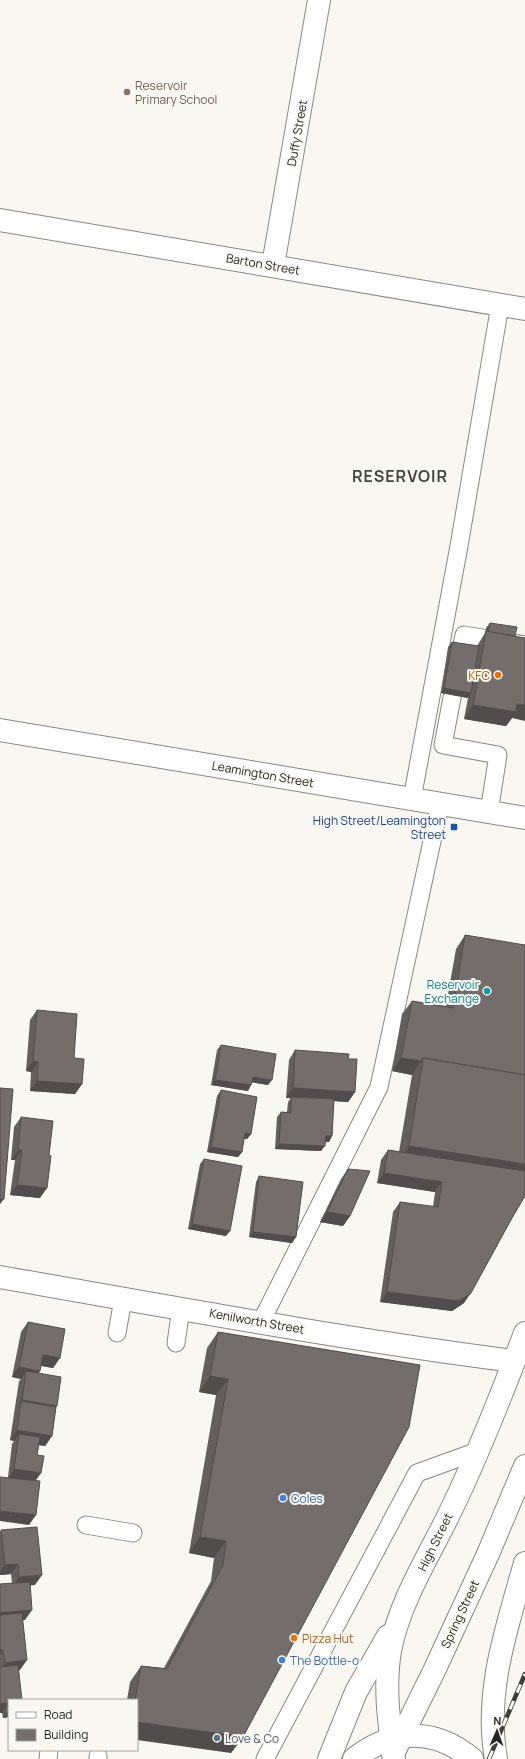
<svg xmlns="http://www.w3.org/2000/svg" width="525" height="1759" font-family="Manrope,sans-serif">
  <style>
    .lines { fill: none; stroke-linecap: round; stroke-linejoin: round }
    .lane-casing { stroke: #8a8884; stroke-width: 19 }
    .street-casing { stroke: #8a8884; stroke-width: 24 }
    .primary-casing { stroke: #8a8884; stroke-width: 24 }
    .lane { stroke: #fff; stroke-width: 17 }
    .street { stroke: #fff; stroke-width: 22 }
    .primary { stroke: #fff; stroke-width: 22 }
    .rail-casing { stroke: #3e3d3b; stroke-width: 4.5 }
    .rail { stroke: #f9f7f2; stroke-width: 3; stroke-dasharray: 9; stroke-linecap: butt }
    .wall { fill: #635f5d }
    .shaded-wall { fill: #504d4c }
    .building { fill: #736e6c; stroke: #504d4c }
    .education-dot { fill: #8d6e63; stroke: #f9f7f2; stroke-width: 1.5 }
    .food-dot { fill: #e8710a; stroke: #f9f7f2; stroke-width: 1.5 }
    .transit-dot { fill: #1a4fb4; stroke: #f9f7f2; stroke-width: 1.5 }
    .culture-dot { fill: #0f9aa8; stroke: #f9f7f2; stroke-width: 1.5 }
    .shop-dot { fill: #3f7fe0; stroke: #f9f7f2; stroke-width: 1.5 }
    .service-dot { fill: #5c6f8a; stroke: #f9f7f2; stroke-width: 1.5 }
    .labels { text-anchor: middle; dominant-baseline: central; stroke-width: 4; stroke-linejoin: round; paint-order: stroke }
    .education-label { font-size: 12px; fill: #785e54; stroke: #f9f7f2; text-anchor: start }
    .street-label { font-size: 12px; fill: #272625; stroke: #f9f7f2 }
    .food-label { font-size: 12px; fill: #c56008; stroke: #f9f7f2; text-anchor: end }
    .transit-label { font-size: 12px; fill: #164399; stroke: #f9f7f2; text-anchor: end }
    .culture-label { font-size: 12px; fill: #0d838f; stroke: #f9f7f2; text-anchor: end }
    .shop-label { font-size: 12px; fill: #366cbe; stroke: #f9f7f2; text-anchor: start }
    .service-label { font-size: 12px; fill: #4e5e75; stroke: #f9f7f2; text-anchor: start }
    .district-label { font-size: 16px; font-weight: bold; letter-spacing: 1px; fill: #44433f; stroke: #f9f7f2 }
  </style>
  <rect width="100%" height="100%" fill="#f9f7f2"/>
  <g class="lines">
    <defs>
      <g id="lane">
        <polyline points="412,799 459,546 500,305"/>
        <polyline points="489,812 498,755 443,745 464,635 525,645"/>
        <polyline points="261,1322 379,1087 440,804"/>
        <polyline points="117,1333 123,1299"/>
        <polyline points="176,1343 181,1308"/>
        <polyline points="86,1525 133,1533"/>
        <polyline points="48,1759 49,1750"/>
        <polyline points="98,1759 98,1756"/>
        <polyline points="265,1759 417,1473 478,1451"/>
      </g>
      <g id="street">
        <polyline points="0,220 525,309"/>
        <polyline points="273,265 319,0"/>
        <polyline points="0,730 525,818"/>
        <path d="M0 1277C171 1307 342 1339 514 1361"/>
      </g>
      <g id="primary">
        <polyline points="393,1754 434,1671 488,1554 525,1466"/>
        <polyline points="329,1759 356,1692 388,1636"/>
        <path d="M354 1759C392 1729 434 1727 472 1759"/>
        <path d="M394 1759C389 1723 384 1687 390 1651 400 1599 431 1553 453 1506 480 1450 503 1391 525 1333"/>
        <path d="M496 1759C484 1692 507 1627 525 1563"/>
      </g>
    </defs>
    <use href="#lane" class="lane-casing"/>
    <use href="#street" class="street-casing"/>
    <use href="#primary" class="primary-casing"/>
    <use href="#lane" class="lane"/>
    <use href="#street" class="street"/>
    <use href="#primary" class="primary"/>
    <defs>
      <polyline id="rail" points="489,1759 525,1674"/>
    </defs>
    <use href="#rail" class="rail-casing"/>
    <use href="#rail" class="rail"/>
  </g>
  <g class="wall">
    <polygon points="490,623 515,636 512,718 506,726 464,719 468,698 441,693 448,647 452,642 477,646 485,633 486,628"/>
    <polygon points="465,935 512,1218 464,1303 452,1311 380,1302 393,1212 400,1202 433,1207 435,1192 377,1183 381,1160 388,1150 399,1152 412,1075 392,1071 402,1014 412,1001 446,1006 456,949"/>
    <polygon points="37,1010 74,1058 82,1084 75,1094 30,1091 31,1072 26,1071 30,1020"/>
    <polygon points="221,1045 268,1085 252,1082 248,1091 211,1085 217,1050"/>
    <polygon points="295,1050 348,1059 355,1092 348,1102 334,1101 332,1136 329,1142 325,1142 321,1151 275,1149 277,1117 281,1112 287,1112 288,1102 291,1098 286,1098 289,1060"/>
    <polygon points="221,1090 251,1134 247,1139 244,1139 242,1152 238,1157 207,1152 217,1096"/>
    <polygon points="21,1117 40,1198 10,1195 15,1160 11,1160 14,1127"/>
    <polygon points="204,1159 226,1236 188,1229 200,1164"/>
    <polygon points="348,1169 350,1216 343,1226 320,1222 341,1179"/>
    <polygon points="259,1176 296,1237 292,1243 249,1237 256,1182"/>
    <polygon points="28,1322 60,1358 53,1368 41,1366 39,1373 56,1407 52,1436 45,1446 39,1445 37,1455 36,1481 29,1525 8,1477 12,1444 14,1441 10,1440 19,1381 21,1379 12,1377 21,1332"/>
    <polygon points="218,1332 420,1365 243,1737 231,1753 137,1700 127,1700 130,1682 141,1666 164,1668 211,1581 214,1558 189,1553 216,1395 199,1392 207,1348"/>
    <polygon points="1,1530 35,1585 30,1585 25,1620 23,1620 20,1670 19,1670 9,1700 9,1717 3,1718 2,1713 0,1713 0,1584 12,1583 11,1574 0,1575 0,1532"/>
  </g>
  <g class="shaded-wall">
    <polygon points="444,688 471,693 468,698 441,693"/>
    <polygon points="517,704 525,705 525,721 512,718 506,726 464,719 473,705"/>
    <polygon points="401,1058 421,1061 412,1075 392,1071"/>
    <polygon points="33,1061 38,1062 31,1072 26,1071"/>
    <polygon points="253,1077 272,1080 268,1085 249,1082"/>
    <polygon points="215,1080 251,1085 248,1091 211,1085"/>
    <polygon points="37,1081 82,1084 75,1094 30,1091"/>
    <polygon points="293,1088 355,1092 348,1102 286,1098"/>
    <polygon points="245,1133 251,1134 247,1139 241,1138"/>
    <polygon points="326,1136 332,1136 329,1142 322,1141"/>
    <polygon points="279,1144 325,1146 321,1151 275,1149"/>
    <polygon points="409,1146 525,1164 525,1180 398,1162"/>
    <polygon points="211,1147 242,1152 238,1157 207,1152"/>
    <polygon points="18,1150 22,1150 15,1160 11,1160"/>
    <polygon points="384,1173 442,1182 435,1192 377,1183"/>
    <polygon points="17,1185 47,1188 40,1198 10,1195"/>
    <polygon points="0,1199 4,1199 0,1204"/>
    <polygon points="327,1212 350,1216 343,1226 320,1222"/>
    <polygon points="192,1224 230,1231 226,1236 188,1229"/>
    <polygon points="253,1232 296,1237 292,1243 249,1237"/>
    <polygon points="387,1292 471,1293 464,1303 452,1311 380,1302"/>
    <polygon points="43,1355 60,1358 53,1368 37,1365"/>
    <polygon points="19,1367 40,1371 33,1381 26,1371 21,1379 12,1377"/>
    <polygon points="210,1376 228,1379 216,1395 199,1392"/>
    <polygon points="22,1400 57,1406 50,1416 21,1401 15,1410"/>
    <polygon points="17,1430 52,1436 45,1446 18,1442 19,1434 14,1441 10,1440"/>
    <polygon points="14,1469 41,1473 34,1483 8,1479"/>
    <polygon points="0,1511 36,1515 29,1525 0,1521"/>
    <polygon points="200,1537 226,1541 214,1558 189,1553"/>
    <polygon points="18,1564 11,1574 0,1575 0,1572 5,1565"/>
    <polygon points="42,1575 35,1585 12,1587 19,1577"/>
    <polygon points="32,1610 25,1620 0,1622 0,1613"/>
    <polygon points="0,1650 3,1650 0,1655"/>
    <polygon points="27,1660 20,1670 0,1672 0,1670 5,1663"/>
    <polygon points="9,1703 2,1713 0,1713 0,1704"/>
    <polygon points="9,1709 9,1717 3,1718"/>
    <polygon points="137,1722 243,1737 231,1753 137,1740"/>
  </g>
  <g class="building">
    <polygon points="490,623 517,627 515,636 488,632"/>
    <polygon points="486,631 525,638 525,705 517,704 516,712 473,705"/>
    <polygon points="452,642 479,646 471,693 444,688"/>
    <polygon points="465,935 525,945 525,1075 423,1058 421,1061 401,1058 412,1001 453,1008"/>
    <polygon points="37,1010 77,1014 74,1058 84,1059 82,1084 37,1081 38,1062 33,1061"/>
    <polygon points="221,1045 276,1054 272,1080 253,1077 251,1085 215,1080"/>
    <polygon points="295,1050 349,1054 348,1059 357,1059 355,1092 293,1088"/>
    <polygon points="423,1058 525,1075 525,1164 409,1146"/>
    <polygon points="0,1088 13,1089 4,1199 0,1199"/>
    <polygon points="221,1090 257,1097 251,1134 245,1133 242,1152 211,1147"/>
    <polygon points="291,1097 334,1099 332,1136 326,1136 325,1146 279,1144 281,1112 291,1113"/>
    <polygon points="21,1117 53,1121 49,1155 51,1156 47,1188 17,1185 22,1150 18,1150"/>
    <polygon points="388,1150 525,1171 525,1196 512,1218 471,1293 459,1301 387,1292 400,1202 438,1207 442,1182 384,1173"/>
    <polygon points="204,1159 242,1166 230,1231 192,1224"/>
    <polygon points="348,1169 370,1171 350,1216 327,1212"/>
    <polygon points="259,1176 303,1182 296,1237 253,1232"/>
    <polygon points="28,1322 65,1329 60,1358 43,1355 40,1371 19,1367"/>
    <polygon points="218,1332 420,1365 409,1427 243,1737 137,1722 137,1700 135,1700 141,1666 167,1669 223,1565 226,1541 200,1537 228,1379 210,1376"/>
    <polygon points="26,1371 61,1377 57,1406 22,1400"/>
    <polygon points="21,1401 56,1407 52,1436 17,1430"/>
    <polygon points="19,1434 40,1437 37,1455 44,1456 41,1473 14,1469"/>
    <polygon points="0,1477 40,1481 36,1515 0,1511"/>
    <polygon points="37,1527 42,1575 19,1577 18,1564 5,1565 1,1530"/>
    <polygon points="30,1582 32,1610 0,1613 0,1584"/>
    <polygon points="22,1613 27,1660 5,1663 3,1650 0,1650 0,1615"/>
    <polygon points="18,1665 22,1700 9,1700 9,1703 0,1704 0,1667"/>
  </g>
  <circle class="education-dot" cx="127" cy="92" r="4"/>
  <g class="food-dot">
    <circle cx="498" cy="675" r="4"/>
    <circle cx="294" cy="1638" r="4"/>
  </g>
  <rect class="transit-dot" x="450" y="823" width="8" height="8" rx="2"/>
  <circle class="culture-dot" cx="487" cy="991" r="4"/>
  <g class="shop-dot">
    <circle cx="283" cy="1498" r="4"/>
    <circle cx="282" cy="1660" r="4"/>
  </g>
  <circle class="service-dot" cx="217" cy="1738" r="4"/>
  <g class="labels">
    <g class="education-label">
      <text x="135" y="85">Reservoir<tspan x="135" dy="14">Primary School</tspan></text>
    </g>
    <g class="street-label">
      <text transform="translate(297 133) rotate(-80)">Duffy Street</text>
      <text transform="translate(263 264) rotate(10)">Barton Street</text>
      <text transform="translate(263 774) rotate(10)">Leamington Street</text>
      <text transform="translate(257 1321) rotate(10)">Kenilworth Street</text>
      <text transform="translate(435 1542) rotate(-64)">High Street</text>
      <text transform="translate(460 1614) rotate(-65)">Spring Street</text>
    </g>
    <g class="food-label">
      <text x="490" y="675">KFC</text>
      <text x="302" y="1638" text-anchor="start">Pizza Hut</text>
    </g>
    <g class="transit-label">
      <text x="446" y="820">High Street/Leamington<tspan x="446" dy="14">Street</tspan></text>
    </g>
    <g class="culture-label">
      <text x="479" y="984">Reservoir<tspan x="479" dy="14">Exchange</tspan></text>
    </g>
    <g class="shop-label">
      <text x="291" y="1498">Coles</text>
      <text x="290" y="1660">The Bottle-o</text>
    </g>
    <g class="service-label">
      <text x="225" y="1738">Love &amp; Co</text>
    </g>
    <g class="district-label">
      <text x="400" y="476">RESERVOIR</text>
    </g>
  </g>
  <rect x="8" y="1699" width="130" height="52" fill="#f9f7f2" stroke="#a5a3a0"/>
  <rect x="16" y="1712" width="20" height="6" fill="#ffffff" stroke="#a5a3a0"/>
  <text x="44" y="1719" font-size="12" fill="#272625">Road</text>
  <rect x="16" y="1729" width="20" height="12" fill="#736e6c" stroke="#a5a3a0"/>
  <text x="44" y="1739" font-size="12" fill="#272625">Building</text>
  <g transform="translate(497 1731) rotate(2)" stroke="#f9f7f2" stroke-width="3" paint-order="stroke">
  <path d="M0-3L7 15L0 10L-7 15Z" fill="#272625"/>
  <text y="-6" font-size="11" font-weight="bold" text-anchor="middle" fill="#272625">N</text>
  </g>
</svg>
